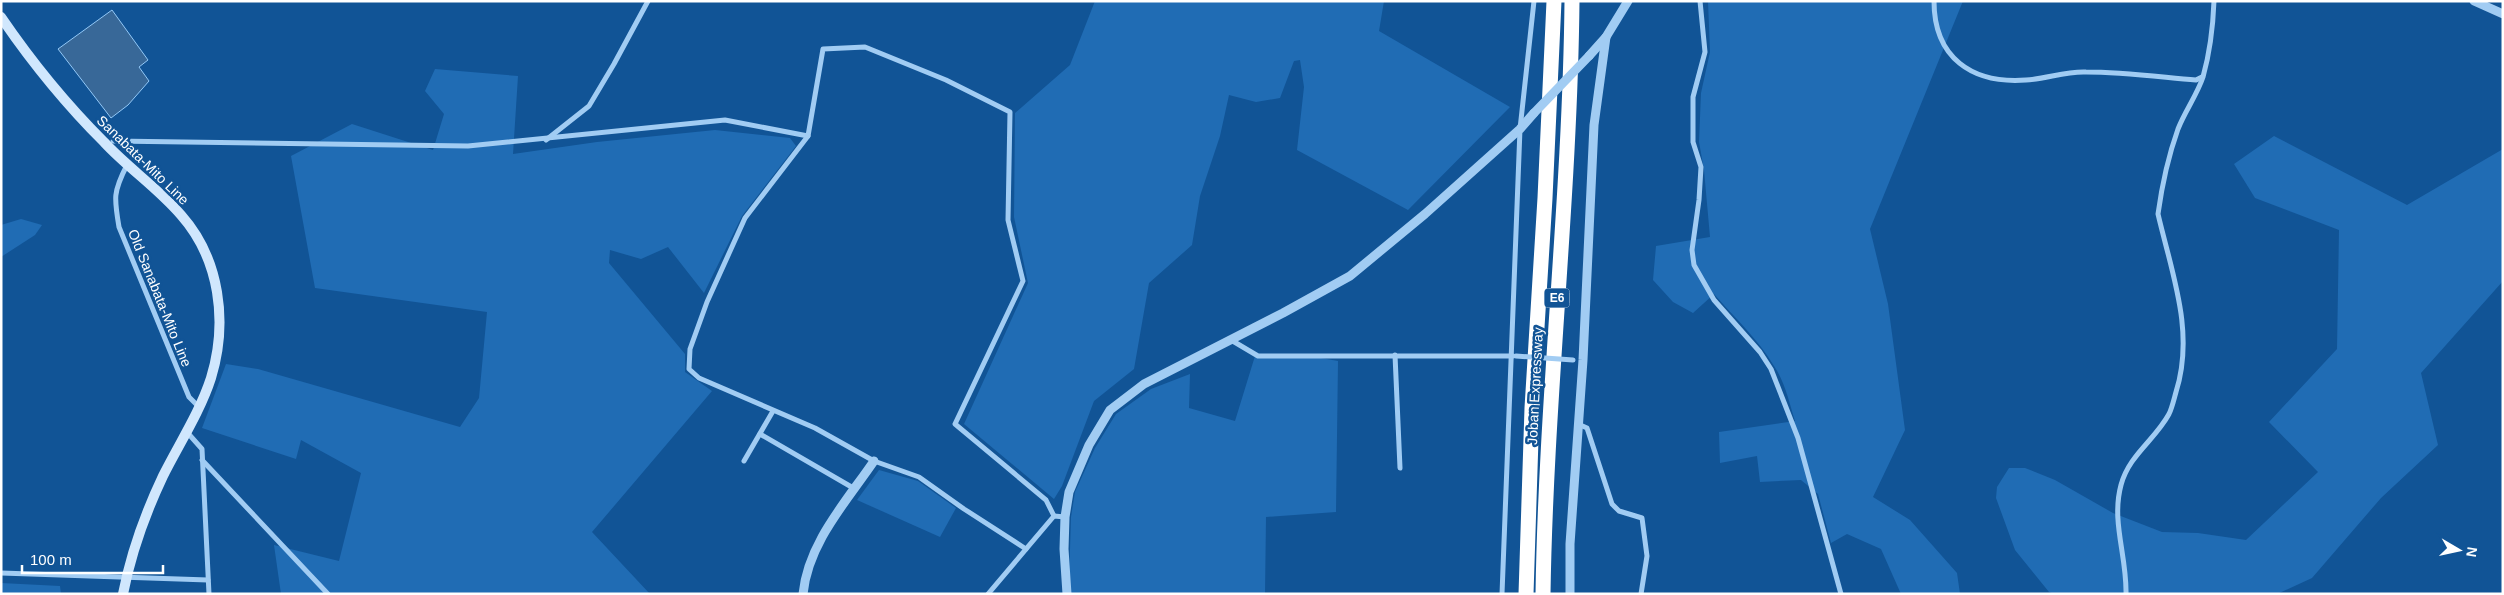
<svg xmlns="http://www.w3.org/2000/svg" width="2504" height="595" font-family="Helvetica,sans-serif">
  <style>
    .green { fill: #206cb4 }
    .water { fill: #386898; stroke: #92c8f7 }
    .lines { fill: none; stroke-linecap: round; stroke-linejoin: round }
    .minor { stroke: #a1ccf3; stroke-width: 5 }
    .tertiary { stroke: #a1ccf3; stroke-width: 9 }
    .secondary { stroke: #d0e7fd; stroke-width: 10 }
    .motorway { stroke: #fff; stroke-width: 15 }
    .minor-bridge { stroke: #a1ccf3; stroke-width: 5 }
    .tertiary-bridge { stroke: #a1ccf3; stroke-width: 9 }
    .labels { text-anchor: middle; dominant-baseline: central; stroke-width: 5; stroke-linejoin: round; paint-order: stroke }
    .shield { fill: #115496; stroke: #b8cce0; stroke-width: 1 }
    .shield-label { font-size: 12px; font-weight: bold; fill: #fff }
    .street-label { font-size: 14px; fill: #fff; stroke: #115496 }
  </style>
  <rect width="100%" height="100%" fill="#115496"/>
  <g class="green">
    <polygon points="1095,1 1384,1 1379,31 1510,107 1408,210 1297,150 1304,87 1300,60 1294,61 1280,98 1256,102 1229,95 1220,136 1200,196 1192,245 1149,283 1134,369 1094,401 1062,486 1054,499 964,424 1028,283 1014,217 1015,113 1070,65"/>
    <path d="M1708 1H1963L1870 229 1888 304 1905 430 1873 497 1910 520 1957 573 1960 594H1901L1881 549 1847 534 1831 543 1818 494 1801 480 1760 482 1757 456 1720 463 1719 432 1795 421C1789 402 1785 382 1774 366 1758 339 1734 317 1714 294L1693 313 1673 302 1653 280 1656 246 1710 237 1704 170 1699 142 1701 93 1710 52Z"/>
    <polygon points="435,69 518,76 513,154 597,142 715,130 790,138 796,146 742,216 704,293 668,247 641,259 610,250 609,263 685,354 685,372 712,391 592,532 650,594 281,594 274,545 339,561 361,473 301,440 296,459 202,428 226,364 258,369 460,427 479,398 487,312 315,288 291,156 352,124 433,150 444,114 425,91"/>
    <polygon points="2274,136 2407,205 2503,149 2503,281 2421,373 2438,445 2381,498 2312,578 2277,594 2054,594 2049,592 2015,550 1996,498 1997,487 2009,468 2025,468 2055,480 2113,513 2162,532 2198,533 2246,540 2318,472 2269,422 2337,349 2339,230 2255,198 2234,164"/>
    <polygon points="21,219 42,225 35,235 1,257 1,225"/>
    <polygon points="1304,355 1338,361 1336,512 1266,517 1265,594 1071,594 1069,581 1071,517 1075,492 1095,448 1116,414 1151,389 1190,374 1189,408 1235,421 1255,356"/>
    <polygon points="879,470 918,481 956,508 940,537 857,500"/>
    <polygon points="1,583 60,586 61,594 1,594"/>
  </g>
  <polygon class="water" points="112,10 148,60 139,67 149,81 128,105 111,118 58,49"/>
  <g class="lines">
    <g class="minor">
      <polyline points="1700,1 1705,52 1693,97 1693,142 1701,167 1699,200 1692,250 1694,265 1714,300 1760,352 1771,369 1798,438 1841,594"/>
      <path d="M1934 1C1934 58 1972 84 2026 80 2046 79 2066 71 2086 72 2123 72 2160 77 2196 80L2202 77"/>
      <polyline points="546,140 589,106 614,64 648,1"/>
      <polyline points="113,141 468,146 725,120 808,136"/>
      <path d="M127 165C113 192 114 198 119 227L189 397 199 407"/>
      <polyline points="1231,340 1258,356 1513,356"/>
      <polyline points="1395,355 1400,468"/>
      <polyline points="1578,424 1587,428 1612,504 1619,511 1642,518 1647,556 1641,594"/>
      <polyline points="186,431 202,449 209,594"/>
      <polyline points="760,434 855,489"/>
      <polyline points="202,460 328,594"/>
      <polyline points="744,461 773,411"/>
      <polyline points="1026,549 964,509 919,477 874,461 815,428 699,378 689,369 690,349 707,302 745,218 808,136 823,49 865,47 946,80 1010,112 1008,220 1023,281 955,424 1046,500 1054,516"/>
      <polyline points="1,573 208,580"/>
      <polyline points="988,594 1054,516 1065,517"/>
      <polyline points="1502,594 1520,129 1534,1"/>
      <path d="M2126 594C2127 556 2111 522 2121 485 2129 455 2155 440 2169 414 2172 408 2174 399 2176 392 2195 332 2172 274 2158 214 2162 185 2168 157 2178 129 2185 111 2197 95 2203 77 2210 52 2213 27 2214 1"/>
    </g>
    <g class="tertiary">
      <polyline points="2474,1 2503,14"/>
      <polyline points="1589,56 1606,37 1628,1"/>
      <path d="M803 594C808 543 846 502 874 461"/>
      <polyline points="1067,594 1064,549 1065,517 1069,492 1089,445 1110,410 1144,384 1283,313 1350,276 1425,214 1520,129 1534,113"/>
      <polyline points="1570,594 1570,544 1583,360 1594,125 1606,37"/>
    </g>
    <path class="secondary" d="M1 17C31 61 66 104 104 142 128 168 158 188 181 215 220 259 228 322 211 378 200 412 179 444 163 476 145 514 131 553 123 594"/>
    <g class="motorway">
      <polyline points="1526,594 1532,408 1545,198 1554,1"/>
      <path d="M1543 594C1546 396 1570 199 1572 1"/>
    </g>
    <polyline class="minor-bridge" points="1516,356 1573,360"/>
    <polyline class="tertiary-bridge" points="1534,113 1589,56"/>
  </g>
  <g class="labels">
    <rect class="shield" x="1544.5" y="288.5" width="25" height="19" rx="4"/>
    <g class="shield-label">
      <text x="1557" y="298">E6</text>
    </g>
    <g class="street-label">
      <text transform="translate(143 160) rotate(44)">Sanabata-Mito Line</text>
      <text transform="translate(160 298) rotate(68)">Old Sanabata-Mito Line</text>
      <text transform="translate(1535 386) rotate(-87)">Joban Expressway</text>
    </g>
  </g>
  <rect width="2504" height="595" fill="none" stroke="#ffffff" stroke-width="5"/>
  <g transform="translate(2459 550) rotate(99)" stroke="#115496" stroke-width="4" paint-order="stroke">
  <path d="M0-4L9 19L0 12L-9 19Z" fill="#ffffff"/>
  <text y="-8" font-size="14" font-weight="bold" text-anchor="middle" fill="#ffffff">N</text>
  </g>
  <path d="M22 565v8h141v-8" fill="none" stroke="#ffffff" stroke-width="2.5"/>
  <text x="30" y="565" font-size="15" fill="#ffffff" stroke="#115496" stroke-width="4" paint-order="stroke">100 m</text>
</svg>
